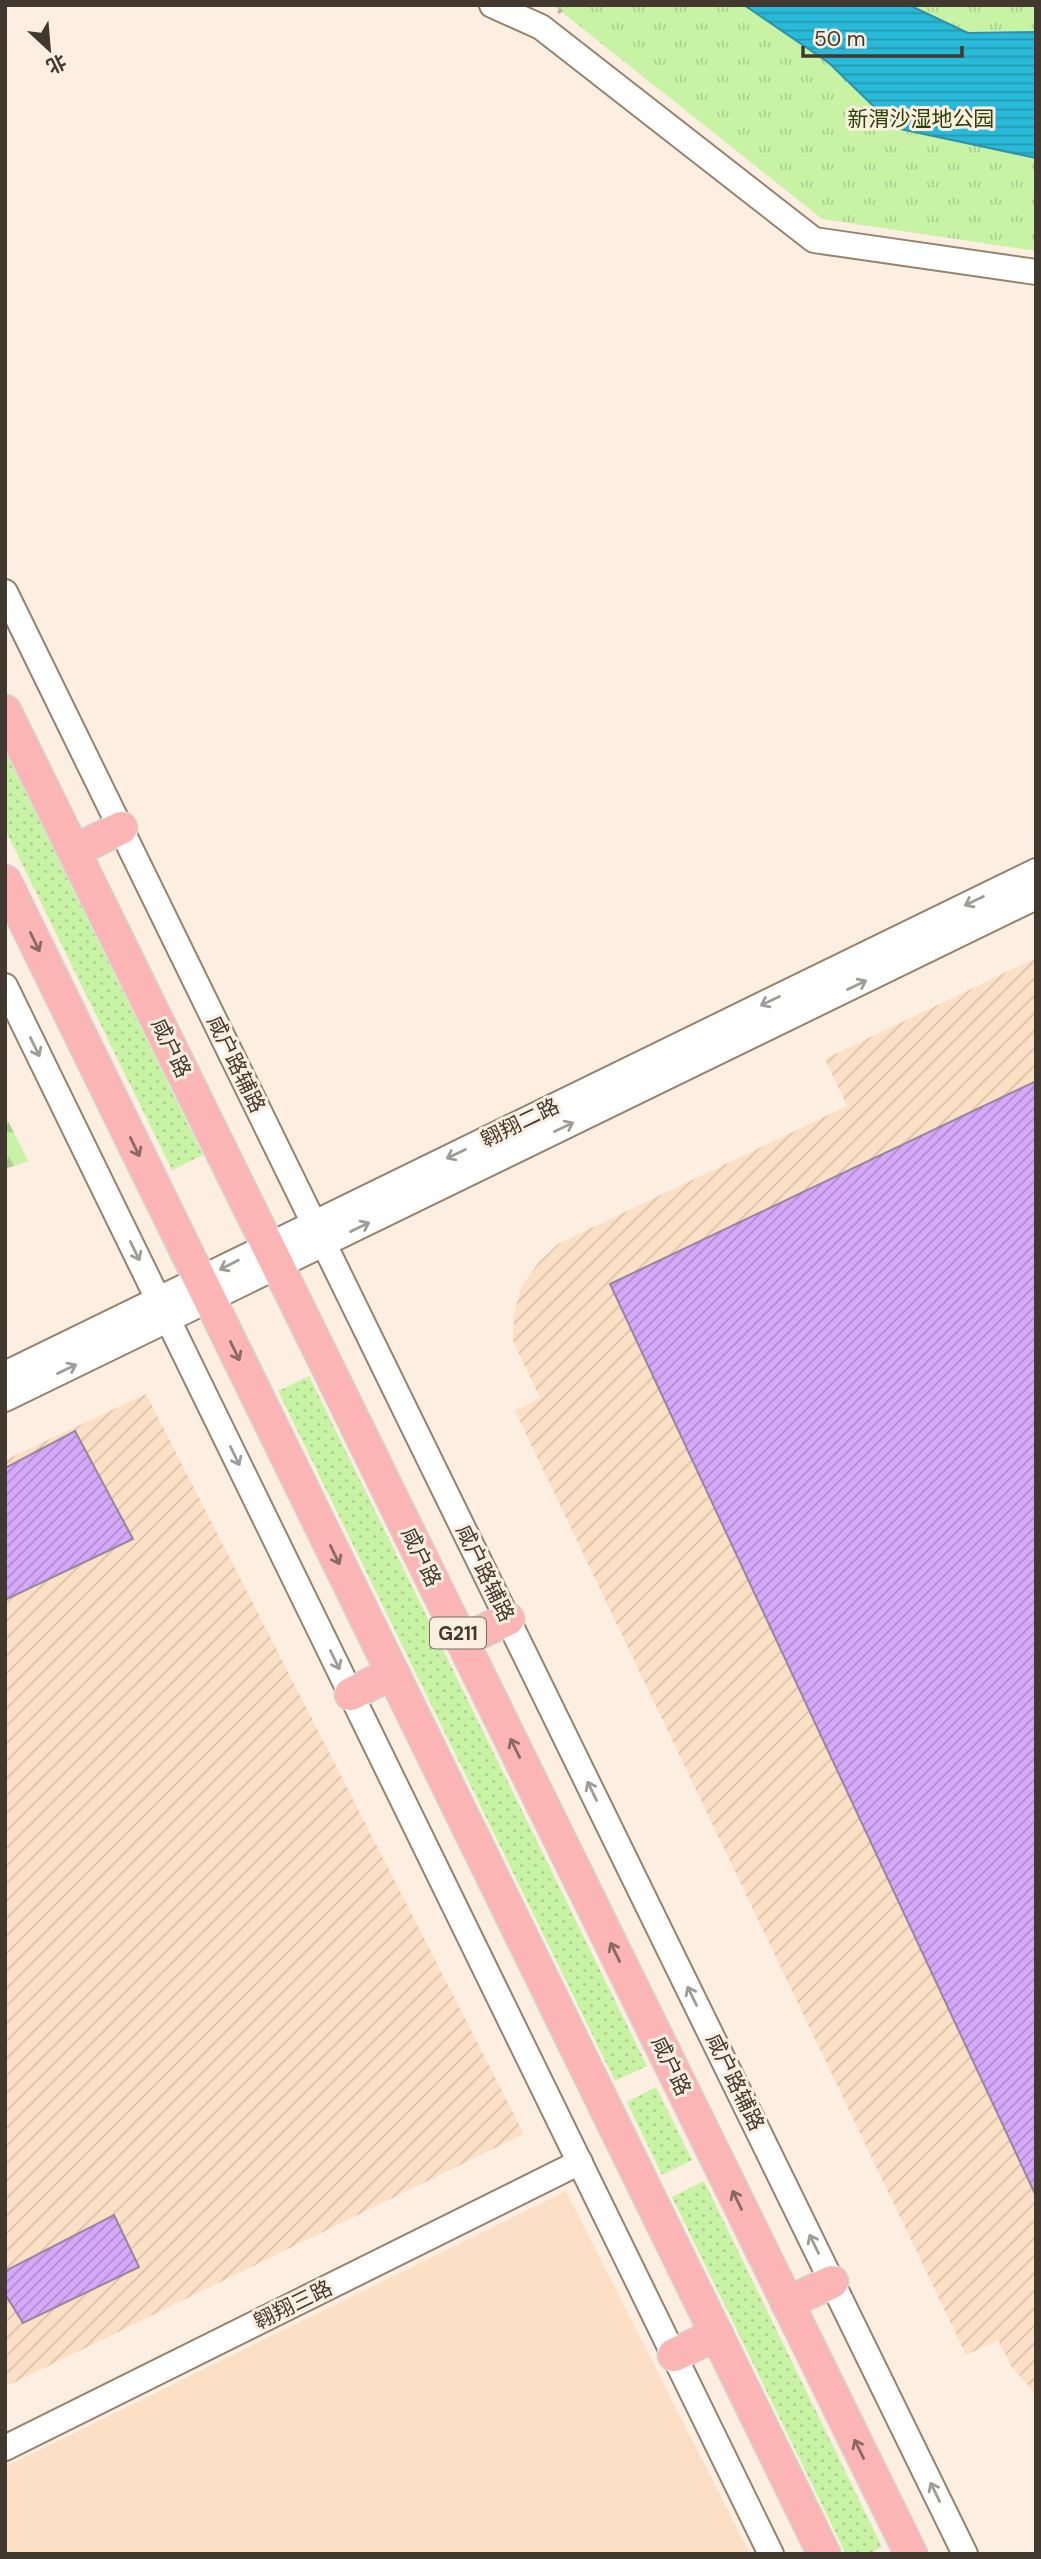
<svg xmlns="http://www.w3.org/2000/svg" width="1041" height="2559" font-family="'DM Sans','Noto Sans SC',sans-serif">
  <style>
    .built { fill: #fce0c5 }
    .industrial { fill: url(#industrial-furrows) }
    .grass { fill: url(#grass-dots) }
    .forest { fill: url(#forest-firs) }
    .park { fill: url(#park-tufts) }
    .water { fill: url(#water-rules); stroke: #3092a6; stroke-width: 2 }
    .building { fill: url(#building-hatch); stroke: #94879f; stroke-width: 2 }
    .lines { fill: none; stroke-linecap: round; stroke-linejoin: round }
    .minor-casing { stroke: #96826e; stroke-width: 28 }
    .major-casing { stroke: #d5d3d1; stroke-width: 35 }
    .path { stroke: #c0b3a8; stroke-width: 3.5; stroke-dasharray: 5 5; stroke-linecap: butt }
    .minor { stroke: #fff; stroke-width: 24 }
    .major { stroke: #fab5b4; stroke-width: 32 }
    .oneway { stroke: #a09c97 }
    .oneway2 { stroke: #8b6a64 }
    .labels { text-anchor: middle; dominant-baseline: central; stroke-width: 6; stroke-linejoin: round; paint-order: stroke }
    .shield { fill: #fceee1; stroke: #796f64; stroke-width: 2 }
    .shield-label { font-size: 19px; font-weight: bold; fill: #41382f }
    .park-label { font-size: 21px; fill: #284305; stroke: #fceee1 }
    .street-label { font-size: 21px; fill: #41382f; stroke: #fceee1 }
  </style>
  <defs>
    <pattern id="industrial-furrows" width="10" height="10" patternUnits="userSpaceOnUse" patternTransform="scale(1.75)"><rect width="10" height="10" fill="#fce0c5"/><path d="M-1 1l2-2M0 10L10 0M9 11l2-2" fill="none" stroke="#d9c1aa"/></pattern>
    <pattern id="grass-dots" width="8" height="8" patternUnits="userSpaceOnUse" patternTransform="scale(1.75)"><rect width="8" height="8" fill="#c8f2a4"/><path d="M2 2h.1M6 6h.1" fill="none" stroke="#add08e" stroke-width="1.8" stroke-linecap="round"/></pattern>
    <pattern id="forest-firs" width="22" height="20" patternUnits="userSpaceOnUse" patternTransform="scale(1.75)"><rect width="22" height="20" fill="#c8f2a4"/><path d="M5 1l3.5 6h-7zM16 11l3.5 6h-7z" fill="#add08e"/></pattern>
    <pattern id="park-tufts" width="24" height="20" patternUnits="userSpaceOnUse" patternTransform="scale(1.75)"><rect width="24" height="20" fill="#c8f2a4"/><path d="M3 7l-1-3M5 7V3M7 7l1-3M15 17l-1-3M17 17v-4M19 17l1-3" fill="none" stroke="#add08e"/></pattern>
    <pattern id="water-rules" width="6" height="5" patternUnits="userSpaceOnUse" patternTransform="scale(1.75)"><rect width="6" height="5" fill="#29b9d9"/><path d="M0 2.5h6" fill="none" stroke="#2597b0"/></pattern>
    <pattern id="building-hatch" width="6" height="6" patternUnits="userSpaceOnUse" patternTransform="scale(1.75)"><rect width="6" height="6" fill="#d6a8fa"/><path d="M-1 1l2-2M0 6l6-6M5 7l2-2" fill="none" stroke="#af8acb"/></pattern>
  </defs>
  <rect width="100%" height="100%" fill="#fceee1"/>
  <polygon class="built" points="566,2191 750,2554 5,2554 5,2467"/>
  <g class="industrial">
    <polygon points="1036,958 1036,2394 1011,2366 998,2340 966,2355 515,1411 540,1398 513,1341 514,1314 521,1287 539,1262 558,1244 847,1106 825,1059"/>
    <polygon points="146,1394 524,2134 5,2387 5,1460"/>
  </g>
  <g class="grass">
    <polygon points="5,751 203,1155 172,1170 5,829"/>
    <polygon points="309,1376 647,2066 615,2081 278,1391"/>
    <polygon points="656,2087 692,2160 662,2175 627,2102"/>
    <polygon points="704,2181 882,2547 869,2554 846,2554 672,2197"/>
  </g>
  <polygon class="forest" points="5,1115 28,1161 5,1169"/>
  <polygon class="park" points="553,5 1036,5 1036,251 822,219"/>
  <polygon class="water" points="744,5 909,5 968,33 1036,32 1036,158 896,128 829,63"/>
  <g class="building">
    <polygon points="1036,1081 1036,2196 610,1284"/>
    <polygon points="75,1431 133,1539 5,1600 5,1468"/>
    <polygon points="114,2215 139,2267 23,2323 5,2294 5,2271"/>
  </g>
  <g class="lines">
    <defs>
      <g id="minor">
        <polyline points="492,5 541,27 814,240 1036,272"/>
        <polyline points="5,592 965,2554"/>
        <polyline points="5,986 771,2554"/>
        <polyline points="5,1374 1036,871"/>
        <polyline points="5,1399 1036,897"/>
        <polyline points="5,2448 580,2162"/>
      </g>
      <g id="major">
        <polyline points="5,711 911,2554"/>
        <polyline points="74,851 121,828"/>
        <polyline points="5,881 824,2554"/>
        <polyline points="462,1641 508,1619"/>
        <polyline points="351,1694 393,1673"/>
        <polyline points="787,2303 832,2282"/>
        <polyline points="674,2355 717,2334"/>
      </g>
    </defs>
    <use href="#minor" class="minor-casing"/>
    <use href="#major" class="major-casing"/>
    <polyline class="path" points="558,13 567,5"/>
    <use href="#minor" class="minor"/>
    <use href="#major" class="major"/>
  </g>
  <defs><path id="oneway-shaft" d="M-6 0H5M1.5-3L5.5 0L1.5 3" fill="none" stroke-width="1.6" stroke-linecap="round" stroke-linejoin="round" transform="scale(1.75)"/></defs>
  <g class="oneway">
    <use href="#oneway-shaft" transform="translate(974 901) rotate(154)"/>
    <use href="#oneway-shaft" transform="translate(857 985) rotate(-26)"/>
    <use href="#oneway-shaft" transform="translate(770 1001) rotate(154)"/>
    <use href="#oneway-shaft" transform="translate(35 1047) rotate(64)"/>
    <use href="#oneway-shaft" transform="translate(564 1127) rotate(-26)"/>
    <use href="#oneway-shaft" transform="translate(456 1154) rotate(154)"/>
    <use href="#oneway-shaft" transform="translate(360 1227) rotate(-26)"/>
    <use href="#oneway-shaft" transform="translate(135 1251) rotate(64)"/>
    <use href="#oneway-shaft" transform="translate(229 1265) rotate(153)"/>
    <use href="#oneway-shaft" transform="translate(67 1369) rotate(-26)"/>
    <use href="#oneway-shaft" transform="translate(235 1456) rotate(64)"/>
    <use href="#oneway-shaft" transform="translate(335 1660) rotate(64)"/>
    <use href="#oneway-shaft" transform="translate(592 1791) rotate(-116)"/>
    <use href="#oneway-shaft" transform="translate(692 1996) rotate(-116)"/>
    <use href="#oneway-shaft" transform="translate(814 2244) rotate(-116)"/>
    <use href="#oneway-shaft" transform="translate(935 2492) rotate(-116)"/>
  </g>
  <g class="oneway2">
    <use href="#oneway-shaft" transform="translate(35 942) rotate(64)"/>
    <use href="#oneway-shaft" transform="translate(135 1147) rotate(64)"/>
    <use href="#oneway-shaft" transform="translate(235 1351) rotate(64)"/>
    <use href="#oneway-shaft" transform="translate(335 1555) rotate(64)"/>
    <use href="#oneway-shaft" transform="translate(515 1748) rotate(-116)"/>
    <use href="#oneway-shaft" transform="translate(615 1952) rotate(-116)"/>
    <use href="#oneway-shaft" transform="translate(737 2200) rotate(-116)"/>
    <use href="#oneway-shaft" transform="translate(859 2449) rotate(-116)"/>
  </g>
  <g class="labels">
    <rect class="shield" x="430" y="1617.5" width="56" height="31" rx="5"/>
    <g class="shield-label">
      <text x="458" y="1633">G211</text>
    </g>
    <g class="park-label">
      <text x="921" y="119">新渭沙湿地公园</text>
    </g>
    <g class="street-label">
      <text transform="translate(171 1048) rotate(64)">咸户路</text>
      <text transform="translate(236 1064) rotate(64)">咸户路辅路</text>
      <text transform="translate(520 1123) rotate(-26)">翱翔二路</text>
      <text transform="translate(421 1557) rotate(64)">咸户路</text>
      <text transform="translate(485 1573) rotate(64)">咸户路辅路</text>
      <text transform="translate(671 2066) rotate(64)">咸户路</text>
      <text transform="translate(735 2082) rotate(64)">咸户路辅路</text>
      <text transform="translate(293 2305) rotate(-26)">翱翔三路</text>
    </g>
  </g>
  <rect width="1041" height="2559" fill="none" stroke="#41382f" stroke-width="14"/>
  <g transform="translate(49 49) rotate(154)" stroke="#fceee1" stroke-width="5" paint-order="stroke">
  <path d="M0-5L12 26L0 18L-12 26Z" fill="#41382f"/>
  <text y="-10" font-size="19" font-weight="bold" text-anchor="middle" fill="#41382f">北</text>
  </g>
  <path d="M803 46v10h159v-10" fill="none" stroke="#41382f" stroke-width="3.5"/>
  <text x="814" y="46" font-size="21" fill="#41382f" stroke="#fceee1" stroke-width="5" paint-order="stroke">50 m</text>
</svg>
